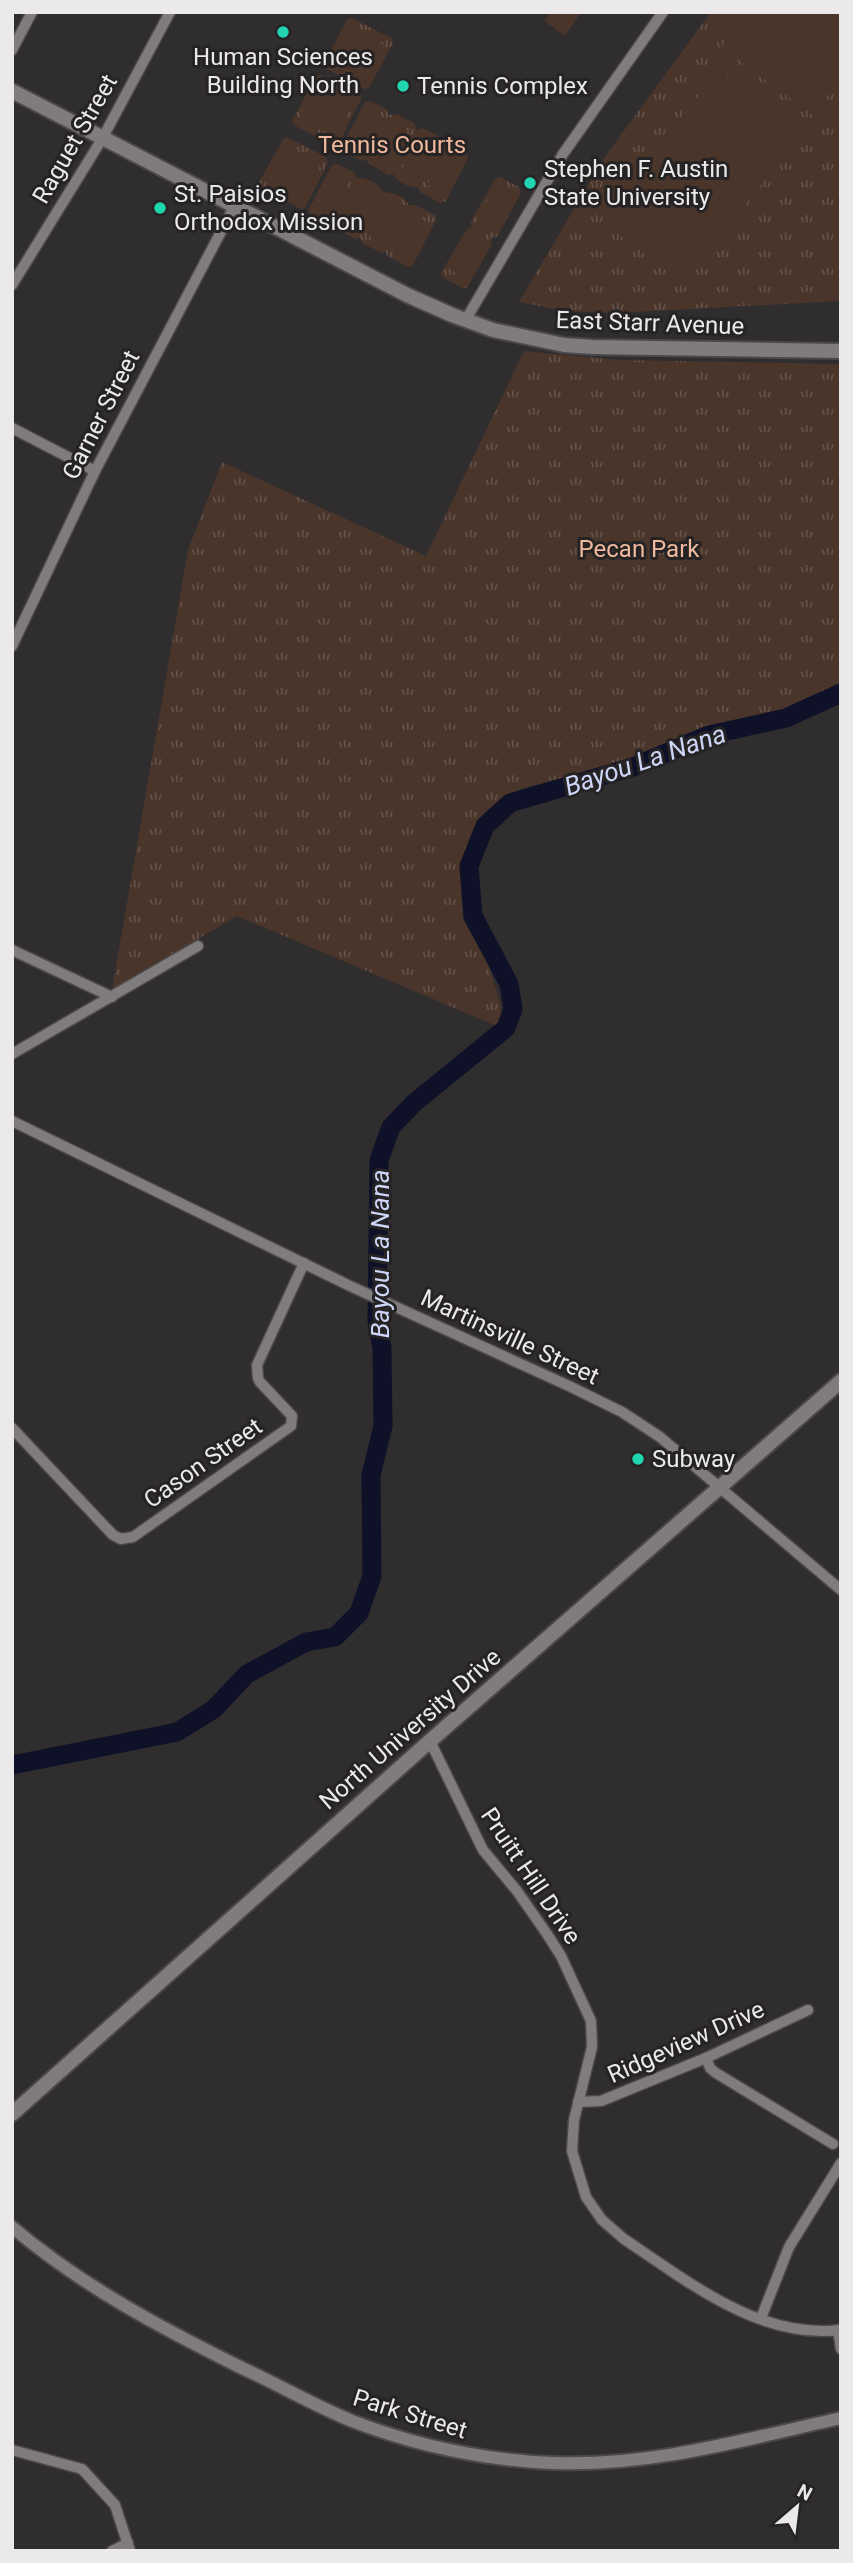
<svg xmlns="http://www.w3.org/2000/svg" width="853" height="2563" font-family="Roboto,sans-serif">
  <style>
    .park { fill: url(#park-tufts) }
    .garden { fill: #4a352b }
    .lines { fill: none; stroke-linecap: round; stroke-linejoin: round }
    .river { stroke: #0e1128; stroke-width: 19 }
    .minor-casing { stroke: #4b484a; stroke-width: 13 }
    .tertiary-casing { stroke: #4b484a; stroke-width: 16 }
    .secondary-casing { stroke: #4b484a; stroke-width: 18 }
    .minor { stroke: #807c7e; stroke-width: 10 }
    .tertiary { stroke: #807c7e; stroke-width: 12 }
    .secondary { stroke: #807c7e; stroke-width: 14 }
    .poi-dot { fill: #20d5b0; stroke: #262325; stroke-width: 2.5 }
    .labels { text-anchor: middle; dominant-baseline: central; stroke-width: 6; stroke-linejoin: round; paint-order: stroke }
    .poi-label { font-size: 24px; fill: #ebe9ea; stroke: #262325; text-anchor: start }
    .street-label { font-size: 24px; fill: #ebe9ea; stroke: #262325 }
    .park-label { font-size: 24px; fill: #f0b99c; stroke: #262325 }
    .water-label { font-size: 26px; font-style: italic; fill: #ced6f7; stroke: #262325 }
  </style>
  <defs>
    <pattern id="park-tufts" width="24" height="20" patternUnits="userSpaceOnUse" patternTransform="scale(1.75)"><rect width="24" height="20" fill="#4a352b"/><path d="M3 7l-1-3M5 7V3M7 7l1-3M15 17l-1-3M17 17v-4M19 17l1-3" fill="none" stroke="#64524a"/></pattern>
  </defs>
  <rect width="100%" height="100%" fill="#302d2f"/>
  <g class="park">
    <polygon points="711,12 841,12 841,301 614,313 565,311 519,302 604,158"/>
    <polygon points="352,18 391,38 393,43 369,88 364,89 325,68 324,64 347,19"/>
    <polygon points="320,75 360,95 361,99 338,145 332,146 294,125 292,121 316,76"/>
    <path d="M370 101 385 108 389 115 396 114 414 123 417 130 423 128 440 137 442 142 448 141 466 151 468 158 446 201 440 203 420 192 418 187C411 189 396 181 393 174L388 175 368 163 366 159 362 161 343 151 342 146 365 102Z"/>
    <polygon points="287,137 326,157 328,163 305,208 301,209 260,189 258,184 283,139"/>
    <path d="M337 164 354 172 357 178C366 177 379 183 383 192 393 192 405 197 409 205H415L435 215 436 220 413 265 408 267 387 256 386 251 383 253 363 244 360 238 355 239 335 228 333 224 329 225 310 215 308 210 332 165Z"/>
    <polygon points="500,177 519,187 521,193 497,237 491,238 492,244 467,288 462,288 442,277 441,273 467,229 472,227 471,222 495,179"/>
    <polygon points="524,351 619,360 841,364 841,683 813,701 780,712 702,727 618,763 520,789 488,809 470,836 460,870 463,920 488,963 501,1007 499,1027 237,916 112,990 188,550 222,462 426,556"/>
  </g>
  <g class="garden">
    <polygon points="551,12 581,12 565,36 544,21"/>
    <polygon points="747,12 841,12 841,78 813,115 721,47"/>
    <polygon points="348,26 364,34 345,68 329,60"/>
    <polygon points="368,37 384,45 366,80 350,71"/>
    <polygon points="718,71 800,134 684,284 601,221"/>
    <polygon points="317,83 333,92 314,126 299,118"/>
    <polygon points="338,95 354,103 335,138 320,129"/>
    <polygon points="367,110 383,118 364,153 349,144"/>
    <polygon points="393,123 408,131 390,166 374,157"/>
    <polygon points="419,138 435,146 416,180 400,172"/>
    <polygon points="284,146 300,155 281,189 266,181"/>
    <polygon points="445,151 461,159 442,194 427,185"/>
    <polygon points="304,157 320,166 302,200 286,192"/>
    <polygon points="334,173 349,181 331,215 315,207"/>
    <polygon points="360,186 376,194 357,229 341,220"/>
    <polygon points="495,187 511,196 493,228 477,219"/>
    <polygon points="385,200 401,209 383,243 367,235"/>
    <polygon points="411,214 427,222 409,256 393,248"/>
    <polygon points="467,237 483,246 465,278 449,269"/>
  </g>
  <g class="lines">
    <polyline class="river" points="12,1765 177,1732 214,1709 247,1674 306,1642 335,1637 359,1613 372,1576 371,1475 383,1426 382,1348 377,1320 379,1160 391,1127 414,1103 506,1028 513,1009 509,984 473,916 469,866 485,826 510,803 633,767 709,735 786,718 841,693"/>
    <defs>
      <g id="minor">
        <polyline points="12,50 32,12"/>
        <polyline points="12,285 102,139 170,12"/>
        <polyline points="465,321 563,154 663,12"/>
        <polyline points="12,428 95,471"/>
        <polyline points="12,646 95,471 234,207"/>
        <polyline points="12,950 112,997"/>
        <polyline points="12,1054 198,946"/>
        <polyline points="12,1121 350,1286 569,1386 622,1412 660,1437 841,1590"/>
        <polyline points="12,1428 113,1535 121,1539 133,1537 291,1426 292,1416 260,1382 258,1378 257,1365 304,1263"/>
        <path d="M430 1741 483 1850 517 1891 547 1934 561 1956 591 2021 592 2047 574 2120 572 2151 586 2197 602 2220 624 2239C687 2281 760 2340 841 2330"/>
        <polyline points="706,2058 710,2068 716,2073 833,2144"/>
        <polyline points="578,2102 601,2101 706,2058 808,2010"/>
        <polyline points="761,2318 789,2247 841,2163"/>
        <polyline points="838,2330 841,2349"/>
        <polyline points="12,2450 82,2469 115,2505 130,2551"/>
        <polyline points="112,2551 128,2543"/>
      </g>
      <path id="tertiary" d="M12 2227C82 2286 161 2328 242 2368 279 2385 315 2406 352 2421 417 2446 483 2460 553 2463 650 2467 747 2439 841 2418"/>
      <g id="secondary">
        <polyline points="12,91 407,295 452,315 493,330 564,345 593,347 841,351"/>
        <polyline points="12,2114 430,1741 841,1381"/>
      </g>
    </defs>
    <use href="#minor" class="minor-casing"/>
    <use href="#tertiary" class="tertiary-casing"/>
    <use href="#secondary" class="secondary-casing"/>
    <use href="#minor" class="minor"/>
    <use href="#tertiary" class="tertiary"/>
    <use href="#secondary" class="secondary"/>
  </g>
  <g class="poi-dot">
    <circle cx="283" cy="32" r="7"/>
    <circle cx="403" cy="86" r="7"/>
    <circle cx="530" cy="183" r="7"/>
    <circle cx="160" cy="208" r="7"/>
    <circle cx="638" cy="1459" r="7"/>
  </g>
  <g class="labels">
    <g class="poi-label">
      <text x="283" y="57" text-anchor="middle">Human Sciences<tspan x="283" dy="28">Building North</tspan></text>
      <text x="417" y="86">Tennis Complex</text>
      <text x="544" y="169">Stephen F. Austin<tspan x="544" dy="28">State University</tspan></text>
      <text x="174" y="194">St. Paisios<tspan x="174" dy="28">Orthodox Mission</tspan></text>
      <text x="652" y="1459">Subway</text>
    </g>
    <g class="street-label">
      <text transform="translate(75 139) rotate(-60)">Raguet Street</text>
      <text transform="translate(650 323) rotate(2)">East Starr Avenue</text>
      <text transform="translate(101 415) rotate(-63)">Garner Street</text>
      <text transform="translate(510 1337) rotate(25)">Martinsville Street</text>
      <text transform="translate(203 1463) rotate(-35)">Cason Street</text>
      <text transform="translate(410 1729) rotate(-41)">North University Drive</text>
      <text transform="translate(531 1876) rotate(56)">Pruitt Hill Drive</text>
      <text transform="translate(686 2042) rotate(-24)">Ridgeview Drive</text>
      <text transform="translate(410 2414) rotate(17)">Park Street</text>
    </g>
    <g class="park-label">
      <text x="392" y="145">Tennis Courts</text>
      <text x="639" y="549">Pecan Park</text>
    </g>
    <g class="water-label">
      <text transform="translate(645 760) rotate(-19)">Bayou La Nana</text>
      <text transform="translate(380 1254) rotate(-90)">Bayou La Nana</text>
    </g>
  </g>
  <rect width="853" height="2563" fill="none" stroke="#ebe9ea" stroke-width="28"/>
  <g transform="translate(797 2507) rotate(28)" stroke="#262325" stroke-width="5" paint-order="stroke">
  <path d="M0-5L12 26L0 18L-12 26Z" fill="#ebe9ea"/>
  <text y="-10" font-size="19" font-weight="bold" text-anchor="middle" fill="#ebe9ea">N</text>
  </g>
</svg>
